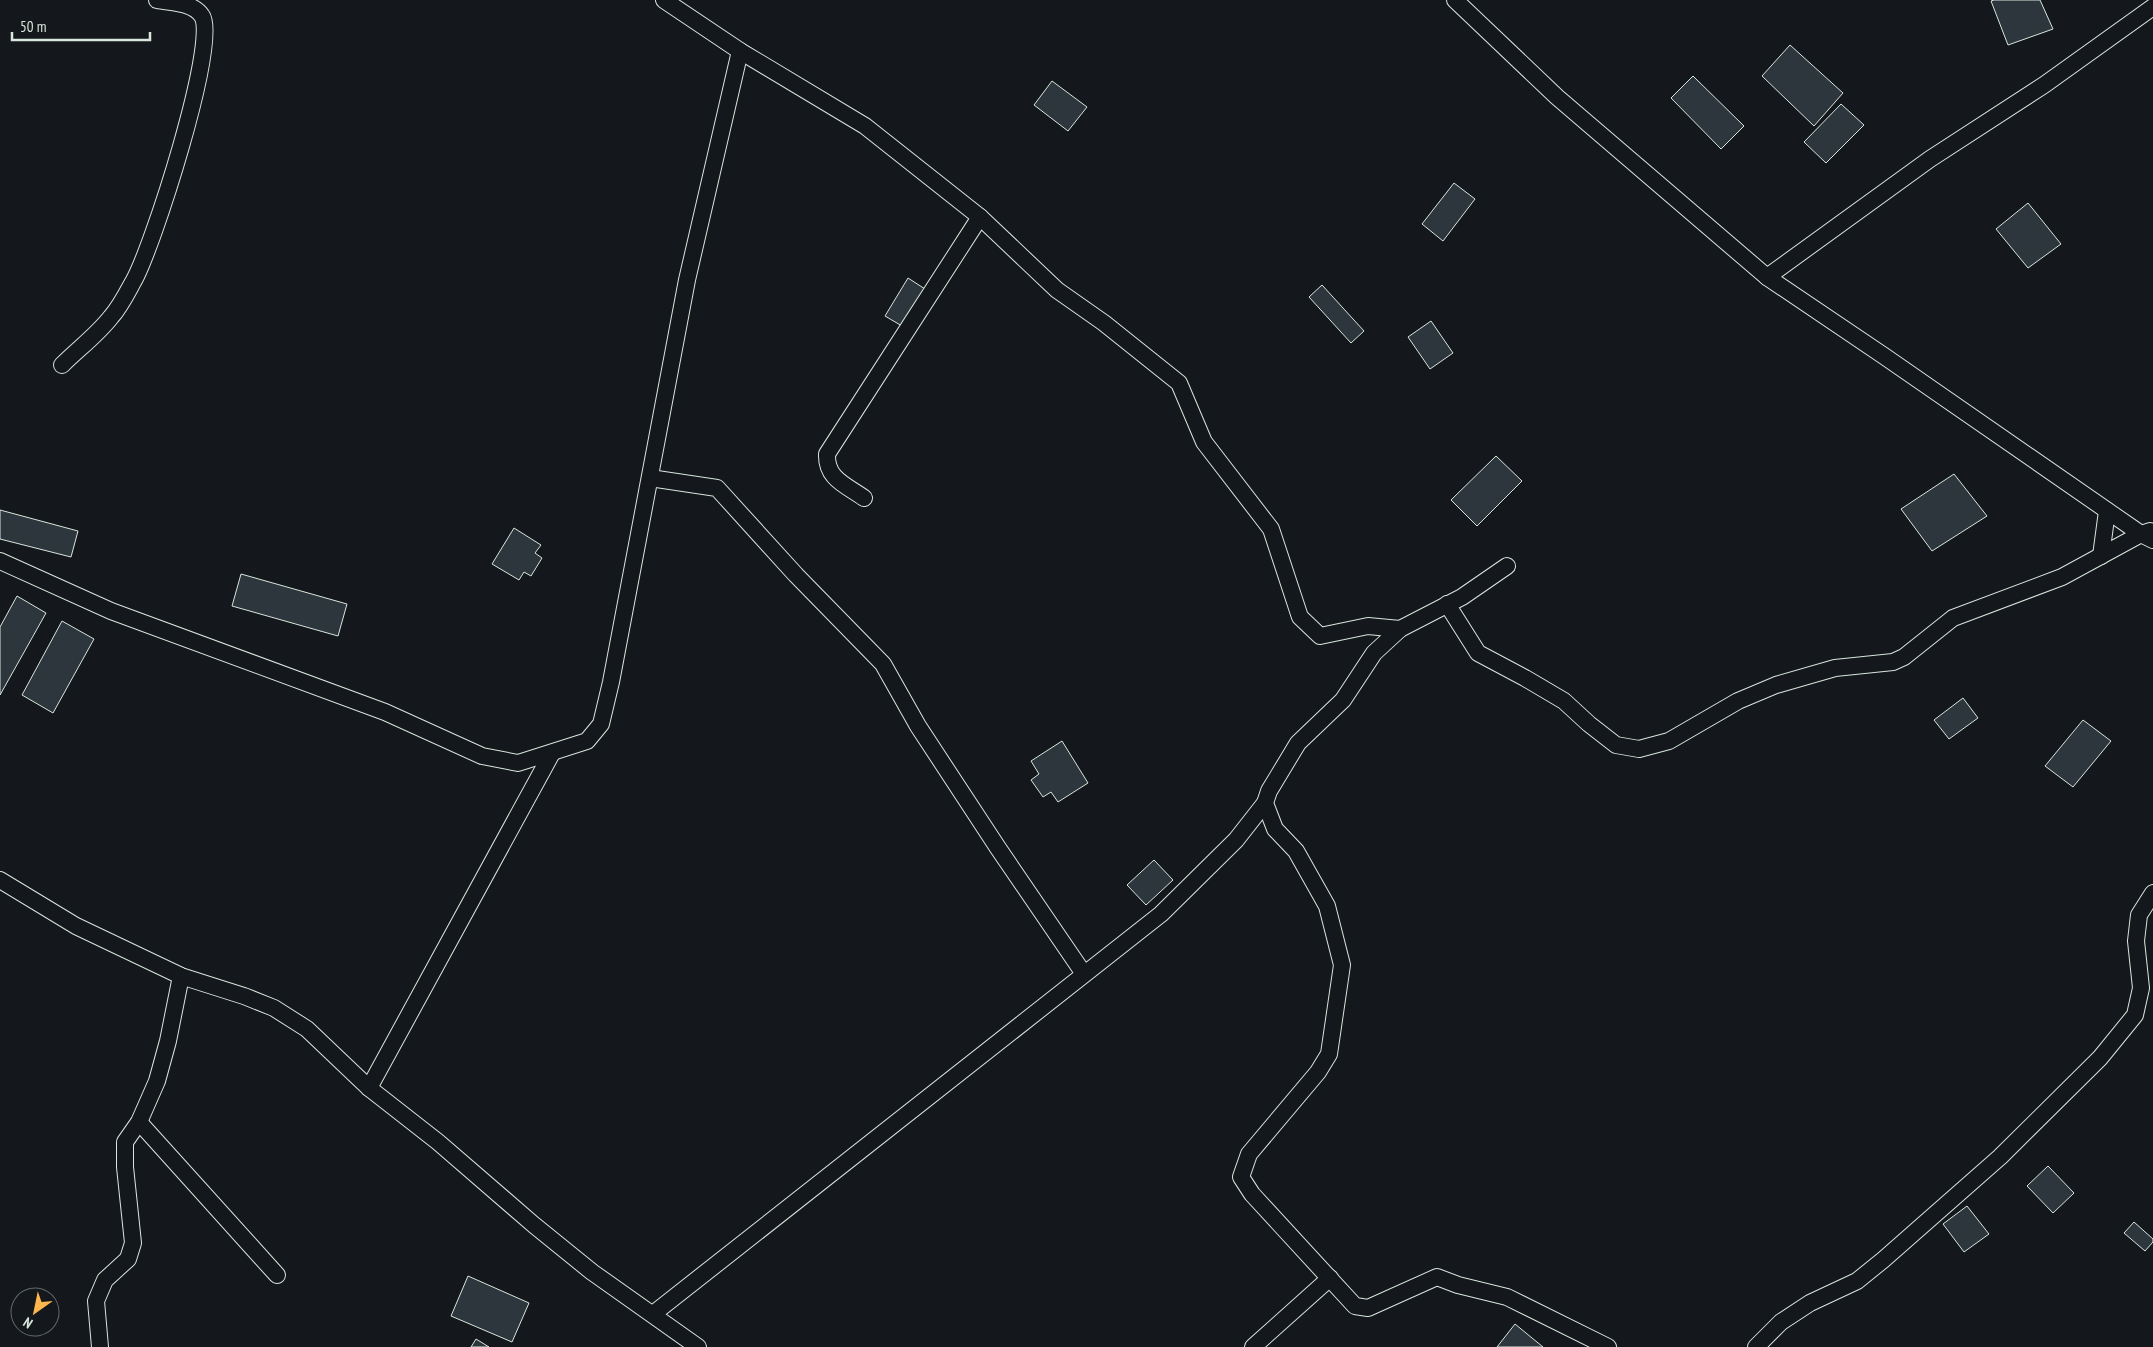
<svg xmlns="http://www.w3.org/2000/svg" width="2153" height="1347" font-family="'PT Sans Narrow',sans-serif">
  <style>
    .building { fill: #2c363c; stroke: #d8e6dc }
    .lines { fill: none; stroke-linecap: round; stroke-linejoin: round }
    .street-casing { stroke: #d8e6dc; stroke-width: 18 }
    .street { stroke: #14181c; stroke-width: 16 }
  </style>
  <rect width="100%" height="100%" fill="#14181c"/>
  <g class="building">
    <polygon points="1994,0 2040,0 2053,29 2008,45 1991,1"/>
    <polygon points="1790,45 1843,93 1814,126 1762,76"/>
    <polygon points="1693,76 1744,126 1721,149 1671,98"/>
    <polygon points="1052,81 1087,107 1068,131 1034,105"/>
    <polygon points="1841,104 1864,125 1826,163 1804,142"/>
    <polygon points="1454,183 1475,199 1443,241 1422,224"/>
    <polygon points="2028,203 2061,244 2028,268 1996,229"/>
    <polygon points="908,278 925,289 902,326 885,316"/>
    <polygon points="1322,285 1364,331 1351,343 1309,297"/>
    <polygon points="1431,321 1453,353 1430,369 1408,337"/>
    <polygon points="1496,456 1522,481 1477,526 1451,500"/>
    <polygon points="1954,474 1987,516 1932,551 1901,509"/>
    <polygon points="0,510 78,531 71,557 0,539"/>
    <polygon points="514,528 541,545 535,553 542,558 531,576 524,572 519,580 492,564"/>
    <polygon points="241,574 347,604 338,636 232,606"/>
    <polygon points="17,596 46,613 0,695 0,627"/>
    <polygon points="62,621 94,639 53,713 22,695"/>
    <polygon points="1963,698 1978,718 1949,739 1934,720"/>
    <polygon points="2083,720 2111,741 2073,787 2045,766"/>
    <polygon points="1062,741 1088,783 1058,802 1051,792 1043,797 1031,780 1039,774 1031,761"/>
    <polygon points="1154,860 1173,880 1146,905 1127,885"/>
    <polygon points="2048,1166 2074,1193 2053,1213 2027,1186"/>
    <polygon points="1967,1206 1989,1234 1964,1252 1943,1224"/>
    <polygon points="2134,1222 2153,1239 2153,1242 2145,1251 2124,1233"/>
    <polygon points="468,1276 529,1303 512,1342 451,1316"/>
    <polygon points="1515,1324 1543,1347 1497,1347"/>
    <polygon points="476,1339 489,1347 471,1347"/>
  </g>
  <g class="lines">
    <defs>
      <g id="street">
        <polyline points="664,0 740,51 865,126 980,217 1057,290 1104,323 1179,383 1204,442 1271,529 1300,617 1320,636 1368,626 1400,629"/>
        <polyline points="1455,0 1557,97 1767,277 1884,356 2141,534 2153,540"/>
        <polyline points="1767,277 1930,159 2044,85 2153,7"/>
        <path d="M62 365C78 349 97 335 111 317 120 307 127 293 133 282 152 250 219 41 202 16 193 2 172 3 157 0"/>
        <polyline points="650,478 717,488 796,575 883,664 918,726 998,848 1084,974"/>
        <path d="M864 498C846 485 826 479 827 454L980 217"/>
        <polyline points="2101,556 2107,511"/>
        <polyline points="0,561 111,611 385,712 482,756 518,763 587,741 601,724 611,682 687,280 740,51"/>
        <polyline points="1507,566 1462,597 1400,629 1374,653 1343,700 1298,743 1269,791 1265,803 1275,829 1296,851 1327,906 1342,965 1329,1054 1318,1072 1249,1154 1241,1177 1252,1194 1355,1306 1368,1308 1437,1277 1458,1285 1507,1297 1608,1347"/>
        <polyline points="1447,604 1478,653 1525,678 1564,701 1589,724 1616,745 1639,749 1669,741 1738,701 1776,685 1835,668 1893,662 1904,657 1953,618 2062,577 2141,534 2150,531"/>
        <polyline points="0,880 76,926 181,976 244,996 274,1008 307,1029 369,1088 438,1142 534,1225 592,1272 698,1347"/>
        <polyline points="369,1088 552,753"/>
        <polyline points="139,1122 277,1275"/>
        <polyline points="653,1314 1161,914 1236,840 1265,803"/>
        <polyline points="100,1347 96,1301 105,1280 128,1259 133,1243 125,1167 125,1142 139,1122 157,1081 168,1041 181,976"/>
        <polyline points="1253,1347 1330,1278"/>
        <polyline points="1756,1347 1781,1322 1810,1303 1857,1281 1883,1260 2000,1157 2100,1058 2135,1015 2141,988 2136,941 2139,915 2153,893"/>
      </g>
    </defs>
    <use href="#street" class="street-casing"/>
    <use href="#street" class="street"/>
  </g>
  <g transform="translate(35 1312) rotate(213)"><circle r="24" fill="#14181c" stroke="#626a69"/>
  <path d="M0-4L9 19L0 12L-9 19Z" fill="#ffb74d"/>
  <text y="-8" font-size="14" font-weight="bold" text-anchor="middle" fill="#d8e6dc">N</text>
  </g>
  <path d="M12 32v8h138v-8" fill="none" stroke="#d8e6dc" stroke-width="2.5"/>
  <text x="20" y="32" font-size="15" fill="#d8e6dc" stroke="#14181c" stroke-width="4" paint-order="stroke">50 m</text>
</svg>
